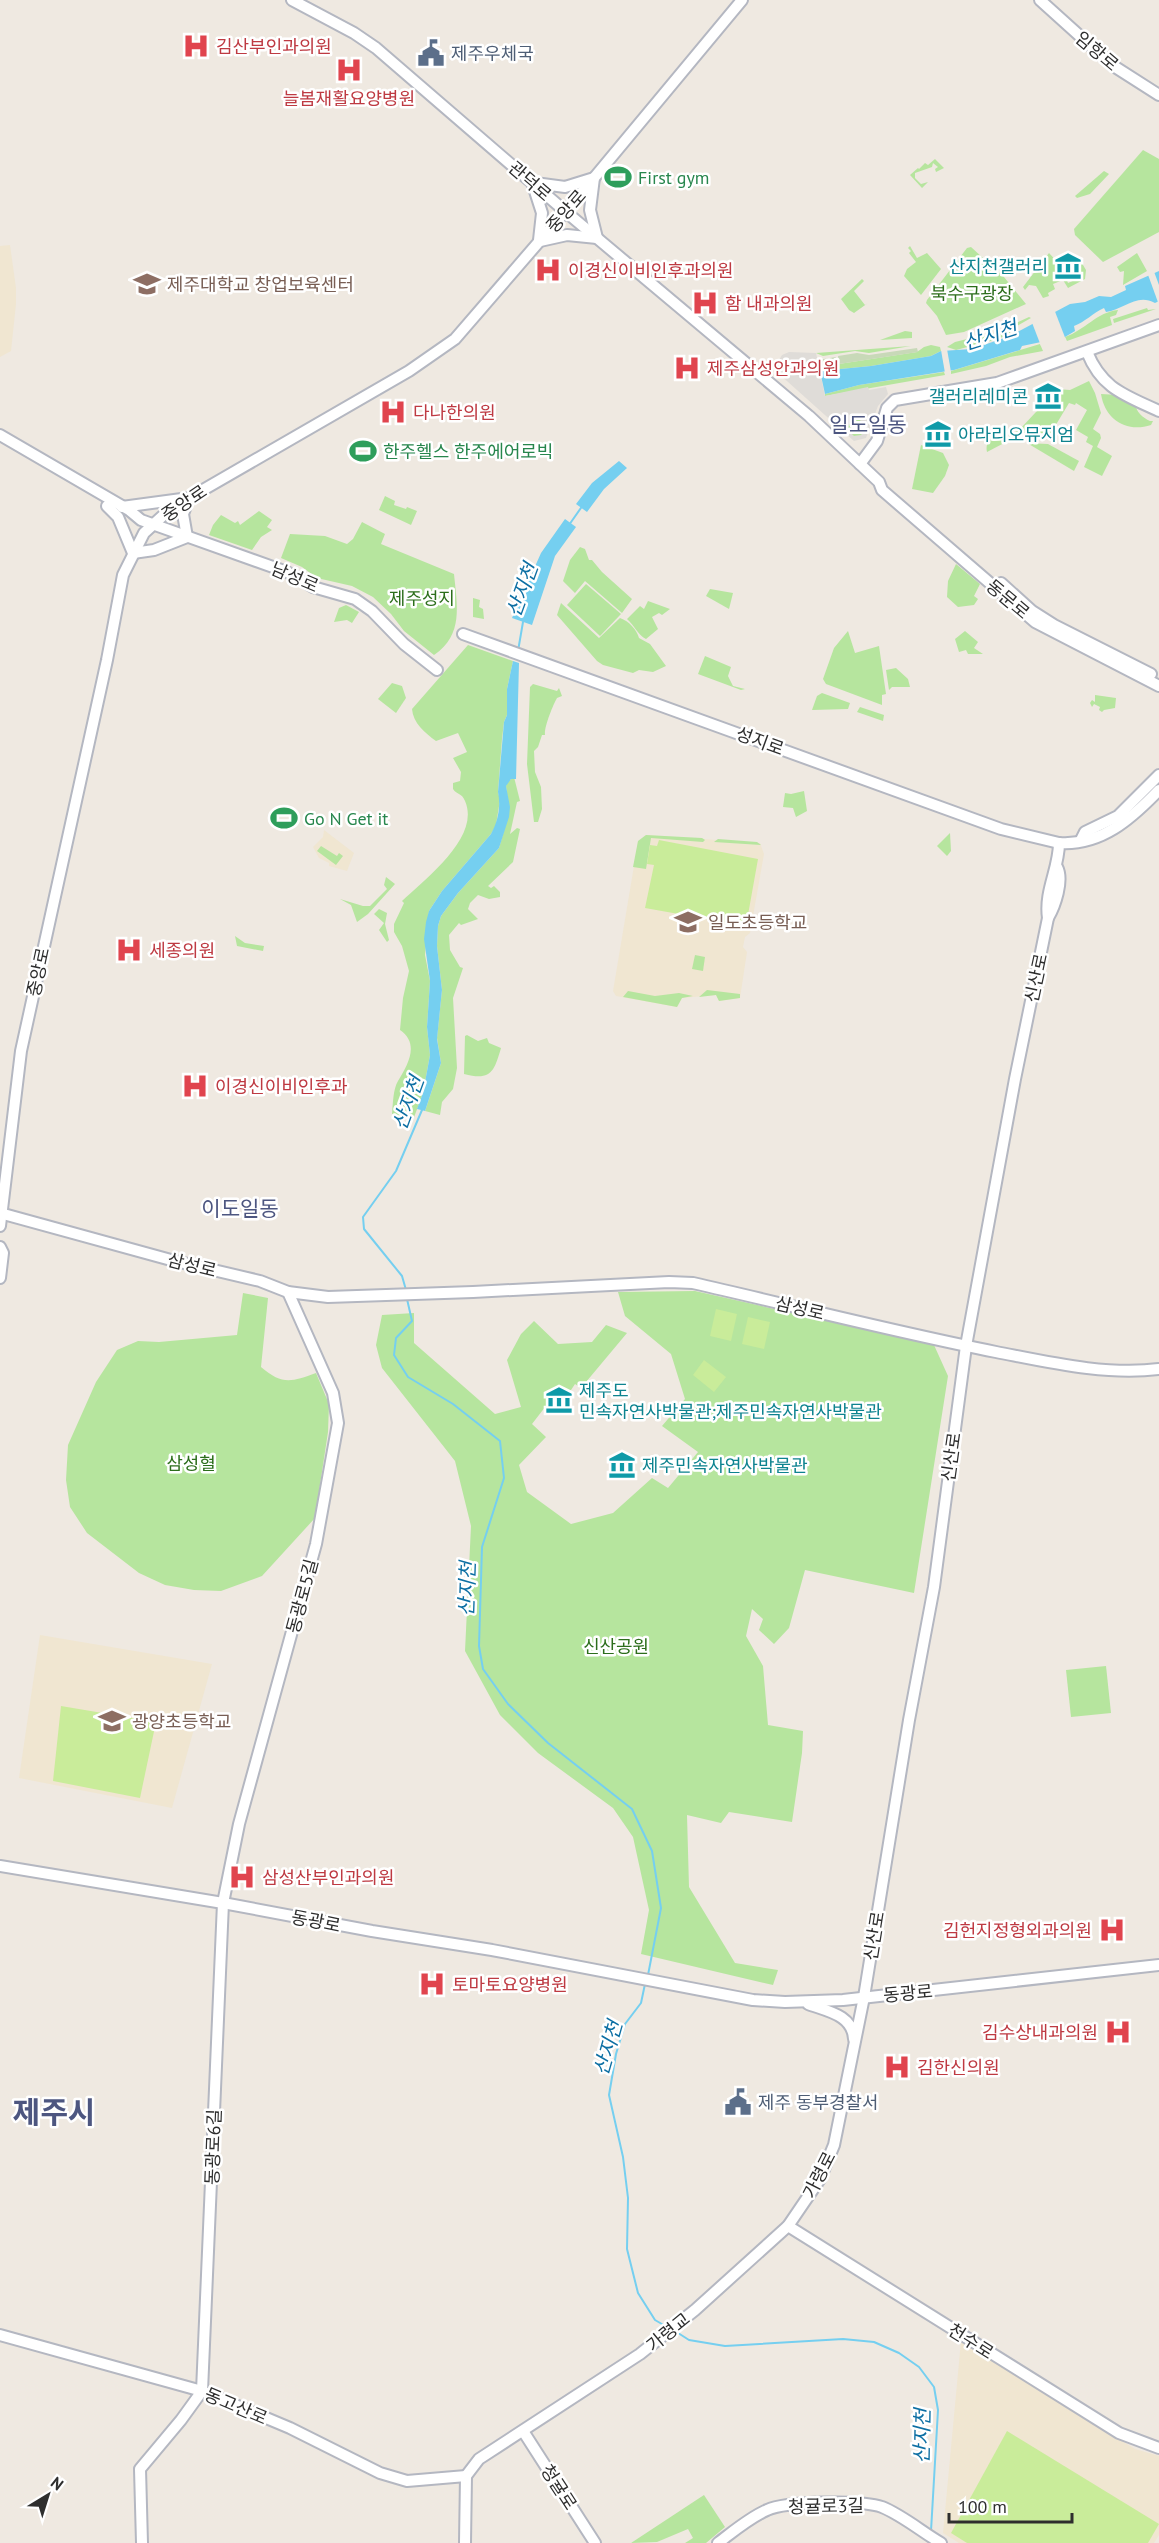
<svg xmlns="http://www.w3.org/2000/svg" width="1159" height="2543" font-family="'PT Sans','Noto Sans KR',sans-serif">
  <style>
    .education { fill: #f0e6d1 }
    .green { fill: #b6e59e }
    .cemetery { fill: #c8d9b8 }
    .pitch { fill: #c9ec9a }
    .plaza { fill: #dfdcd8; fill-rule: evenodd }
    .water { fill: #75cff0 }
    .pier { fill: #efe9e1 }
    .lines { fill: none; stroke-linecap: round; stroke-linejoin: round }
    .stream { stroke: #75cff0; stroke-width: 2 }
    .tertiary-casing { stroke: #b4b7c1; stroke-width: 14 }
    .secondary-casing { stroke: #b4b7c1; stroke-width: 14 }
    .tertiary { stroke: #fff; stroke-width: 10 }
    .secondary { stroke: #fff; stroke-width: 10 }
    .labels { text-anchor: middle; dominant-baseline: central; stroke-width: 5; stroke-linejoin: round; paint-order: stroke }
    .health-label { font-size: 18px; fill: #be3a42; stroke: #fff; text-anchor: start }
    .street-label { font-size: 18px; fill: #2e2e2e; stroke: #fff }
    .service-label { font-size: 18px; fill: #4e5e75; stroke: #fff; text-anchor: start }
    .leisure-label { font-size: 18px; fill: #27864d; stroke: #fff; text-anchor: start }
    .culture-label { font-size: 18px; fill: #0d838f; stroke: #fff; text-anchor: start }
    .education-label { font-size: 18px; fill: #785e54; stroke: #fff; text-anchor: start }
    .park-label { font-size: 18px; fill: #2c6e1b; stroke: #fff }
    .water-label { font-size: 20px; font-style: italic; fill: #0d6fa3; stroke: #fff }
    .quarter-label { font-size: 21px; fill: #4d5680; stroke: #fff }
    .town-label { font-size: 30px; font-weight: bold; fill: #4d5680; stroke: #fff }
  </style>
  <rect width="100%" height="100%" fill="#efe9e1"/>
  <g class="education">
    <polygon points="10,245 16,288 16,304 11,351 0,357 0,246"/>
    <polygon points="324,830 354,853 347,871 329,866 329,863 319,858 313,847 323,837"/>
    <polygon points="646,835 760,843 764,854 750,933 745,937 743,947 747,952 740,998 719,1001 716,995 682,998 677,1007 616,996 613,991 638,842"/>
    <polygon points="40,1635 212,1664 172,1808 19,1778"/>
    <polygon points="961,2341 1135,2449 1159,2456 1159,2535 1154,2543 959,2543 943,2533"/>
  </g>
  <g class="green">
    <polygon points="1143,150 1159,159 1159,232 1103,262 1075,235 1074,229"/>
    <polygon points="935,159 944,168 936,172 935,169 938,167 933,163 932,167 915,173 915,178 921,184 928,182 922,188 910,175 918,168 919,169 925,163 928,165"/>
    <polygon points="1104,171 1109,174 1090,194 1077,198 1075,196"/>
    <polygon points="910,246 917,258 927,253 941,269 921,295 904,276 907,269 916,262 909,253 911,251 908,248"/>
    <polygon points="971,247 1004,277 1026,304 964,332 946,335 937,316 926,303 927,300 967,248"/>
    <polygon points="1049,253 1062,267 1068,283 1082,277 1077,260 1080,260 1086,270 1085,279 1068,288 1063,280 1053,284 1055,289 1048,293 1049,296 1043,298 1036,286 1029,285 1025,290 1023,287"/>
    <polygon points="1137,253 1147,271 1123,285 1124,271 1120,272 1117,267"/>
    <polygon points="862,279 864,281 854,291 865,305 868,303 854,313 849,310 841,299"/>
    <polygon points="1147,308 1148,310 1156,309 1114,323 1113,319"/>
    <path d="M1118 310 1116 315 1110 317 1112 325 1067 341 1065 337C1085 330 1097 312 1118 310Z"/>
    <polygon points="1029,317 1031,318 1015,327 1008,335 994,340 956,350 947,347 955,342 975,337 988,336"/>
    <polygon points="905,331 912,332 912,338 880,340"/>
    <polygon points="1040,344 1043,351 1010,357 986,366 951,374 951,371"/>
    <polygon points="931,345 940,347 941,351 931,356 871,366 820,371 819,367 917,352 924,347"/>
    <polygon points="911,346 869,353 855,351 823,356 816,353"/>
    <polygon points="944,372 945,375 825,396 825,394 859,385"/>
    <path d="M1089 381 1095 393 1101 413 1093 429 1100 434 1101 438 1097 447 1112 456 1102 476 1084 467 1093 446 1086 442 1088 437 1076 430 1087 410 1076 403 1075 405 1069 403 1051 433H1023L987 452C985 444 990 436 999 435L1003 441 1020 429 1036 412 1057 396V389L1070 390Z"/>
    <path d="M1101 394 1118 395 1136 404C1135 411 1143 418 1150 421H1153L1151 425C1127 433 1105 420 1101 394Z"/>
    <circle cx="857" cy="428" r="9"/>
    <polygon points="1027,443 1048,444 1079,461 1074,471"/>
    <polygon points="921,445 943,453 949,465 945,476 933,493 912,489"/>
    <polygon points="385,496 395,501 394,505 406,509 407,507 417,511 411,525 379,510"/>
    <polygon points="259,511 272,520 267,527 272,530 261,537 252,550 209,535 213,525 221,515 235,523 238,521 240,525"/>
    <path d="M362 522 385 534 381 544 454 574C457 605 464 635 434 655L404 631 391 614 373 597 352 586 317 578 302 567 281 558 290 534 325 536 347 544 353 539Z"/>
    <polygon points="580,547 585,549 589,560 592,560 602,572 632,599 622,613 585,581 575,593 563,581 570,560"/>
    <polygon points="956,564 980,584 974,596 978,599 974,605 958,607 947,597 948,581"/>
    <polygon points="586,584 621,614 600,636 567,605"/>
    <polygon points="710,589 733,593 729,609 706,596"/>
    <polygon points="473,598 480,600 479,607 483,609 484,619 473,617"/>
    <path d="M648 601 670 609 662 615 659 613 652 617 658 629 646 639C639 636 634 625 627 619L640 606 644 609Z"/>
    <path d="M561 603 599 638 620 618C629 621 637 630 639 638L650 644 666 666 653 672 639 670 633 673 603 665 597 661 557 615Z"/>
    <polygon points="346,605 359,612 352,623 347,620 334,622 339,608"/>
    <polygon points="848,631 855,653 879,646 886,694 882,695 882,705 826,684 823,679 834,648"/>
    <polygon points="965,631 978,642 974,648 983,654 968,654 966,650 959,652 955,639"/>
    <path d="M468 645 513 661 507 689V715L504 722 502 739 498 792 500 800 496 825 491 834 442 891 429 911 425 955 430 981 427 1027 430 1055 423 1093 413 1120 392 1114C393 1104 393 1089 398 1081 408 1064 420 1044 400 1030L403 998 409 971 402 946 394 932V924L404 903 402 901C425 879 481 837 465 801 462 793 457 795 453 789V783L460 781 461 772 453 758 467 752 458 733 436 741C425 733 413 723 412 709Z"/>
    <polygon points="705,656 731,667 728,676 733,686 745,689 741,690 698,674"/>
    <polygon points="896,668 908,679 910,687 892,687 889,690 886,670"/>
    <polygon points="392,683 402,686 406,698 396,713 378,699"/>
    <path d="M533 684 557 691 559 688 562 696 557 698C553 705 544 727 545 735H542L538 747 534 751 535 772 541 787 542 809 538 822H534L527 764 530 687Z"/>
    <polygon points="822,693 850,703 848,709 812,710 817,696"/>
    <polygon points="1095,695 1116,698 1115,708 1104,710 1102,712 1099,710 1100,707 1094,704 1092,707 1090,703 1092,700 1095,702"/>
    <polygon points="860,707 884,715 883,721 857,712"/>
    <polygon points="514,777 520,801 517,802 510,834 517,828 520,829 513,862 488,886 491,888 494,886 500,892 500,897 489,899 478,895 470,903 468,909 478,919 461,925 459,923 449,935 450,950 460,967 463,968 453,998 457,1068 453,1089 442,1102 440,1115 425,1111 441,1063 437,1038 442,990 437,946 438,926 441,916 458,893 499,848 509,813 506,786 507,782"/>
    <polygon points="804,791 807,811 796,817 793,808 783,807 785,793 791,794"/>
    <polygon points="950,833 951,851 947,856 937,846"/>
    <polygon points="646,835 702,838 705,840 703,842 651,838 646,869 633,867 638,841"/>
    <polygon points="718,839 757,842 761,845 714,842"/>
    <polygon points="321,846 337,856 339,853 343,856 336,865 317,851"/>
    <polygon points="386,877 395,884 368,914 357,922 351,905 340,899 363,906 370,906 387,889 384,885"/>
    <polygon points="379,909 387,913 385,924 389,940 387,942 379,930 384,923 374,914"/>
    <polygon points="235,936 245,943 264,946 263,951 237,946"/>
    <polygon points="695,955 705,957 703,971 692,969"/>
    <polygon points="707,990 740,994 740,998 719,1001 716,995 699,997"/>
    <polygon points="628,991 655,996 679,993 693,996 682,998 677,1007 623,997"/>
    <path d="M467 1035 478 1041 487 1038 489 1043 501 1048C494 1072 491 1081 464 1074L465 1036Z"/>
    <polygon points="695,1291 934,1345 948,1376 914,1593 805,1570 789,1628 774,1644 759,1630 763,1619 752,1609 746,1636 763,1666 768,1725 803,1731 802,1753 792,1822 729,1812 721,1823 687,1815 689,1887 735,1963 778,1970 773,1985 641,1954 649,1910 633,1837 613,1808 538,1753 500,1715 465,1651 471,1526 455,1461 382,1368 376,1345 382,1315 414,1313 414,1343 495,1414 521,1407 507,1360 521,1334 534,1321 558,1344 592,1342 606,1325 627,1333 581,1388 575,1384 559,1408 549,1402 532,1424 546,1437 519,1465 527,1492 571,1524 613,1513 652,1478 668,1488 698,1452 662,1426 685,1399 671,1354 625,1316 618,1292"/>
    <path d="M243 1293 268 1298 261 1367C282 1385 291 1382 316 1373L329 1404 328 1432 315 1518 262 1576 221 1591 194 1590 165 1585 139 1573 87 1533 70 1507 66 1480 68 1445 96 1382 117 1350 138 1341 159 1342 237 1335Z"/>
    <polygon points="1106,1666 1111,1713 1071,1717 1066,1670"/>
    <polygon points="704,2495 725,2527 706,2543 685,2543 693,2538 688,2529 657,2542 631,2543"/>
  </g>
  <g class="cemetery">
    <polygon points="917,348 918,352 839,364 838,356 857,353 869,355"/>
    <polygon points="836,357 837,365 819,367 818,360"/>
  </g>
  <g class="pitch">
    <polygon points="659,840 758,859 746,926 645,908 654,865 647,864 650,845 657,846"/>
    <polygon points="716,1309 737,1314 731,1341 710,1336"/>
    <polygon points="748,1317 770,1322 764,1349 742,1344"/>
    <polygon points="704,1360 726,1377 714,1392 693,1375"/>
    <polygon points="61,1706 156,1722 140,1798 53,1781"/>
    <polygon points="1007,2431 1159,2524 1148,2543 967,2543 951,2533"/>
  </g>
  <path class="plaza" d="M789 352 816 353 825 396 868 387 869 390 886 387 888 394 878 406 866 438 854 441 778 373V362L782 355ZM858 419 861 421 858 424 860 426 864 424 865 430 861 435 854 436 849 431 848 426 852 420Z"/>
  <g class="water">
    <path d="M1159 271V301L1155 303C1136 293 1124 310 1106 312L1104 308C1093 313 1085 322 1074 326L1075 331 1065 337 1022 346 1020 350 954 370 859 385 825 394 820 371 871 366 931 356 941 351 972 349 1010 336 1070 304 1085 302 1099 296 1111 297 1126 290 1125 286Z"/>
    <polygon points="619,461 627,468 604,489 587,512 576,504 592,483"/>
    <polygon points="565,519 576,527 555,556 532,625 512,618 541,553"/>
    <path d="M513 661 519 663 516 779H511L506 786 510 807 509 817 499 848 458 893 441 916 438 926 437 946 442 990 437 1039 441 1063 425 1111 417 1109 423 1093 430 1055 427 1027 430 981 424 939 426 922 429 911 442 891 491 834C498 821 501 807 498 792L504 722 507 715V689Z"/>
  </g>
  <g class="pier">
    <polygon points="1153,269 1159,285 1159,305 1147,272"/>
    <polygon points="1054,309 1066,340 1041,346 1031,320"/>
    <polygon points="947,349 951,372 945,373 941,350"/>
  </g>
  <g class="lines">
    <g class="stream">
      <polyline points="569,525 583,505"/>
      <polyline points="518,651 523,622"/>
      <polyline points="406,1290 402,1276 364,1229 363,1217 396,1171 422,1110"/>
      <polyline points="407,1299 412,1321 396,1338 394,1355 408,1377 453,1404 500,1441 504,1478 482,1547 479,1646 483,1669 508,1704 548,1743 632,1809 652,1851 661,1908 648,1975"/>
      <polyline points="645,1984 641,2003 625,2024 616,2054 609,2095 623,2157 628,2198 627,2249 638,2293 655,2320 667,2327"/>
      <polyline points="675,2331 689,2340 725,2346 843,2339 874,2342 899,2353 919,2367 934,2387 938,2410 931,2531"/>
    </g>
    <defs>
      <g id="tertiary">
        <path d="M1087 352C1102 389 1125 395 1159 411"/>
        <polyline points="0,435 129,510 141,520 287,572 313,587 355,599 372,611 404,644 437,670"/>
        <polyline points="107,506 118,517 133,553 154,550 187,537 183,514 189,498"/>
        <polyline points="122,507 189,498"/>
        <polyline points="463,634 1001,829 1059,843"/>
        <path d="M0 1213 171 1260 260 1281 288 1292 328 1297 473 1292 669 1282 693 1283C794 1306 895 1332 996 1352 1048 1362 1107 1376 1159 1369"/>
        <polyline points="788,2226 1119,2433 1159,2448"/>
        <polyline points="0,2335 202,2391 290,2428 380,2473 407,2481 466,2476"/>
        <polyline points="523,2431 595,2543"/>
        <polyline points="142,2543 140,2469 181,2420 202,2391 223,1903 239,1824 316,1544 338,1423 333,1393 288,1292"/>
        <path d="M718 2543C734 2531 749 2518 767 2510 786 2501 862 2500 882 2507 902 2515 922 2532 941 2543"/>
      </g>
      <g id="secondary">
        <polyline points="292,0 354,33 376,48 566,212 809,416 879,482 882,490 1035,622 1159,686"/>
        <polyline points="1040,0 1112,65 1159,95"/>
        <polyline points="535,183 565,187 594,178 590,210 597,238 567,235 540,241"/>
        <polyline points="533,185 542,213 539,240"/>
        <polyline points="860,464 877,441 887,408 895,400 997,383 1159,325"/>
        <polyline points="1001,583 1032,611 1054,625 1151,674"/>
        <polyline points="1081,840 1085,832 1118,816 1159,775"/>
        <path d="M1048 918C1044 891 1059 869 1059 843 1101 846 1131 819 1159 790"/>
        <polyline points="0,1226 21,1051 107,660 123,575 144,533 167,512 189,498 409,371 455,339 594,178 742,0"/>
        <polyline points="0,1247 3,1253 0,1278"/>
        <polyline points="0,1866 223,1903 372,1931 492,1950 753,2000 785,2002 843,2000 1159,1965"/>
        <path d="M808 2004C827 2011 853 2015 854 2039"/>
        <path d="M465 2543 466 2476 479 2459 640 2354 695 2310 788 2226 820 2179 834 2145 864 1997 909 1720 934 1587 966 1346 1015 1079 1048 918C1055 906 1064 880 1057 867"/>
      </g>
    </defs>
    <use href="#tertiary" class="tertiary-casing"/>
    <use href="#secondary" class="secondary-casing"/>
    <use href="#tertiary" class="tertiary"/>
    <use href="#secondary" class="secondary"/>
  </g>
  <defs>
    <symbol id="hospital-bare" viewBox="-9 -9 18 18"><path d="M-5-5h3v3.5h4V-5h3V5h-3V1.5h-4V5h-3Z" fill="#e0444e" stroke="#fff" stroke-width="2.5" paint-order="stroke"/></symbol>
    <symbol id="civic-bare" viewBox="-9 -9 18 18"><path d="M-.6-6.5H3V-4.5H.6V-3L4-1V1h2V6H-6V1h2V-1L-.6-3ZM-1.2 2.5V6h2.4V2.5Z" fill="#5c6f8a" stroke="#fff" stroke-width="2.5" paint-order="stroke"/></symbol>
    <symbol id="stadium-bare" viewBox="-9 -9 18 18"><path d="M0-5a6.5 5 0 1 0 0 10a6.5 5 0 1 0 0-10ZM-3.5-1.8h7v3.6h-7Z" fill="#2e9e5b" stroke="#fff" stroke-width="2.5" paint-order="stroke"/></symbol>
    <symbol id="museum-bare" viewBox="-9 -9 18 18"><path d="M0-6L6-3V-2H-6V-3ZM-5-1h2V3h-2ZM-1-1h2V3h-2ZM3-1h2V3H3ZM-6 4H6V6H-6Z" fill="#0f9aa8" stroke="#fff" stroke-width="2.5" paint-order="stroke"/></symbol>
    <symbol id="university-bare" viewBox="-9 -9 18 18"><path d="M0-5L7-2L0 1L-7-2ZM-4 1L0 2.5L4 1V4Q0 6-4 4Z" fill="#8d6e63" stroke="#fff" stroke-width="2.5" paint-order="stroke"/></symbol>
    <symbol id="school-bare" viewBox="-9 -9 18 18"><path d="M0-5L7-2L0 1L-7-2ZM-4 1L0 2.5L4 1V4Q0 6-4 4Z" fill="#8d6e63" stroke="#fff" stroke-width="2.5" paint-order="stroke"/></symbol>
  </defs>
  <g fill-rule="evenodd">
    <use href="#hospital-bare" x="177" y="27" width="38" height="38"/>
    <use href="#civic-bare" x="412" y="34" width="38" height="38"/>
    <use href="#hospital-bare" x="330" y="51" width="38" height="38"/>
    <use href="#stadium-bare" x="599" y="158" width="38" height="38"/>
    <use href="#museum-bare" x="1049" y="247" width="38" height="38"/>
    <use href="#hospital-bare" x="529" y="251" width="38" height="38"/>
    <use href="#university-bare" x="128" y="265" width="38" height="38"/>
    <use href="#hospital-bare" x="686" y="284" width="38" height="38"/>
    <use href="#hospital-bare" x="668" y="349" width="38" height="38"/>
    <use href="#museum-bare" x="1029" y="377" width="38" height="38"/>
    <use href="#hospital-bare" x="374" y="393" width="38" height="38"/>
    <use href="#museum-bare" x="919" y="415" width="38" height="38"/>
    <use href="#stadium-bare" x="344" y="432" width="38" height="38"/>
    <use href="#stadium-bare" x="265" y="799" width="38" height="38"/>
    <use href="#school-bare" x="669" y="903" width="38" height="38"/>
    <use href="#hospital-bare" x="110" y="931" width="38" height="38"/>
    <use href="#hospital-bare" x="176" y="1067" width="38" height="38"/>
    <use href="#museum-bare" x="540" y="1381" width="38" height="38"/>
    <use href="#museum-bare" x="603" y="1446" width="38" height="38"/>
    <use href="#school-bare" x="93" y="1702" width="38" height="38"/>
    <use href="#hospital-bare" x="223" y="1858" width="38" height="38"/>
    <use href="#hospital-bare" x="1093" y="1911" width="38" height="38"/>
    <use href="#hospital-bare" x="413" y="1965" width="38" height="38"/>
    <use href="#hospital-bare" x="1099" y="2013" width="38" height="38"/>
    <use href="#hospital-bare" x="878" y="2048" width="38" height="38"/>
    <use href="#civic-bare" x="719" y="2083" width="38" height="38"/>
  </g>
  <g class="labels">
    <g class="health-label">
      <text x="216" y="46">김산부인과의원</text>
      <text x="349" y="98" text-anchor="middle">늘봄재활요양병원</text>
      <text x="568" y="270">이경신이비인후과의원</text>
      <text x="725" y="303">함 내과의원</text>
      <text x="707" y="368">제주삼성안과의원</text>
      <text x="413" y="412">다나한의원</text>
      <text x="149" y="950">세종의원</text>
      <text x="215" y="1086">이경신이비인후과</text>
      <text x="262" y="1877">삼성산부인과의원</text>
      <text x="1092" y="1930" text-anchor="end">김헌지정형외과의원</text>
      <text x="452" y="1984">토마토요양병원</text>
      <text x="1098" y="2032" text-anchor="end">김수상내과의원</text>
      <text x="917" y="2067">김한신의원</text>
    </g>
    <g class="street-label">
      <text transform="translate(1097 51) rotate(40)">임항로</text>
      <text transform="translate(530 181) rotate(41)">관덕로</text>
      <text transform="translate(566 211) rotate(-49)">중앙로</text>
      <text transform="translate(184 503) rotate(-34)">중앙로</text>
      <text transform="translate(295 577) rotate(23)">남성로</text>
      <text transform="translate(1008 599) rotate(40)">동문로</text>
      <text transform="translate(760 741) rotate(20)">성지로</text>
      <text transform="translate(38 972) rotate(-78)">중앙로</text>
      <text transform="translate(1036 978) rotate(-78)">신산로</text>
      <text transform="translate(192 1265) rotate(14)">삼성로</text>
      <text transform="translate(800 1308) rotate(13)">삼성로</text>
      <text transform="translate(951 1457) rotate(-82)">신산로</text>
      <text transform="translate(302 1596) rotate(-75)">동광로5길</text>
      <text transform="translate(316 1921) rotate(11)">동광로</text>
      <text transform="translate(874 1936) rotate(-81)">신산로</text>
      <text transform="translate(908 1993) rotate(-5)">동광로</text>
      <text transform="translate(213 2147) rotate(-88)">동광로6길</text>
      <text transform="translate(819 2175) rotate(-63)">가령로</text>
      <text transform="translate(668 2332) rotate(-39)">가령교</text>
      <text transform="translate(971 2341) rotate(32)">천수로</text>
      <text transform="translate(236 2406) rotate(23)">동고산로</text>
      <text transform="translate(559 2487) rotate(57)">청귤로</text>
      <text transform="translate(826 2506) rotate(-1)">청귤로3길</text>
    </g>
    <g class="service-label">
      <text x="451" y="53">제주우체국</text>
      <text x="758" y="2102">제주 동부경찰서</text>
    </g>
    <g class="leisure-label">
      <text x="638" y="177">First gym</text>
      <text x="383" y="451">한주헬스 한주에어로빅</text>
      <text x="304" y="818">Go N Get it</text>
    </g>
    <g class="culture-label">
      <text x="1048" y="266" text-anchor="end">산지천갤러리</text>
      <text x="1028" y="396" text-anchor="end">갤러리레미콘</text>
      <text x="958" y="434">아라리오뮤지엄</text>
      <text x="579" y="1390">제주도<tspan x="579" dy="21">민속자연사박물관;제주민속자연사박물관</tspan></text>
      <text x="642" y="1465">제주민속자연사박물관</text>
    </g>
    <g class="education-label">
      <text x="167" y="284">제주대학교 창업보육센터</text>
      <text x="708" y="922">일도초등학교</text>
      <text x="132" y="1721">광양초등학교</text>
    </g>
    <g class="park-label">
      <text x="972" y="293">북수구광장</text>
      <text x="422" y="598">제주성지</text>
      <text x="191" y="1463">삼성혈</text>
      <text x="616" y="1646">신산공원</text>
    </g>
    <g class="water-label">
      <text transform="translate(990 335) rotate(-18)">산지천</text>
      <text transform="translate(522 590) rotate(-70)">산지천</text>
      <text transform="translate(408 1103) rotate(-70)">산지천</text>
      <text transform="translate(467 1589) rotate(-88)">산지천</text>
      <text transform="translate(608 2048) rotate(-74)">산지천</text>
      <text transform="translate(922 2436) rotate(-89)">산지천</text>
    </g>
    <g class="quarter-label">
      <text x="868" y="424">일도일동</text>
      <text x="240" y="1208">이도일동</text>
    </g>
    <g class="town-label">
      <text x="54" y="2111">제주시</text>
    </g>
  </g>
  <g transform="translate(48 2495) rotate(38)" stroke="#ffffff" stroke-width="4.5" paint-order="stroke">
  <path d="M0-4.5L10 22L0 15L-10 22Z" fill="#2e2e2e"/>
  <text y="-9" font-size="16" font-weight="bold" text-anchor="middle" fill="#2e2e2e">N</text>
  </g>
  <path d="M949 2513v9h123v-9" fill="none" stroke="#2e2e2e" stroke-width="3"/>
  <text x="958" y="2513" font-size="18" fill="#2e2e2e" stroke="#ffffff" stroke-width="4.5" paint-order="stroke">100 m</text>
</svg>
